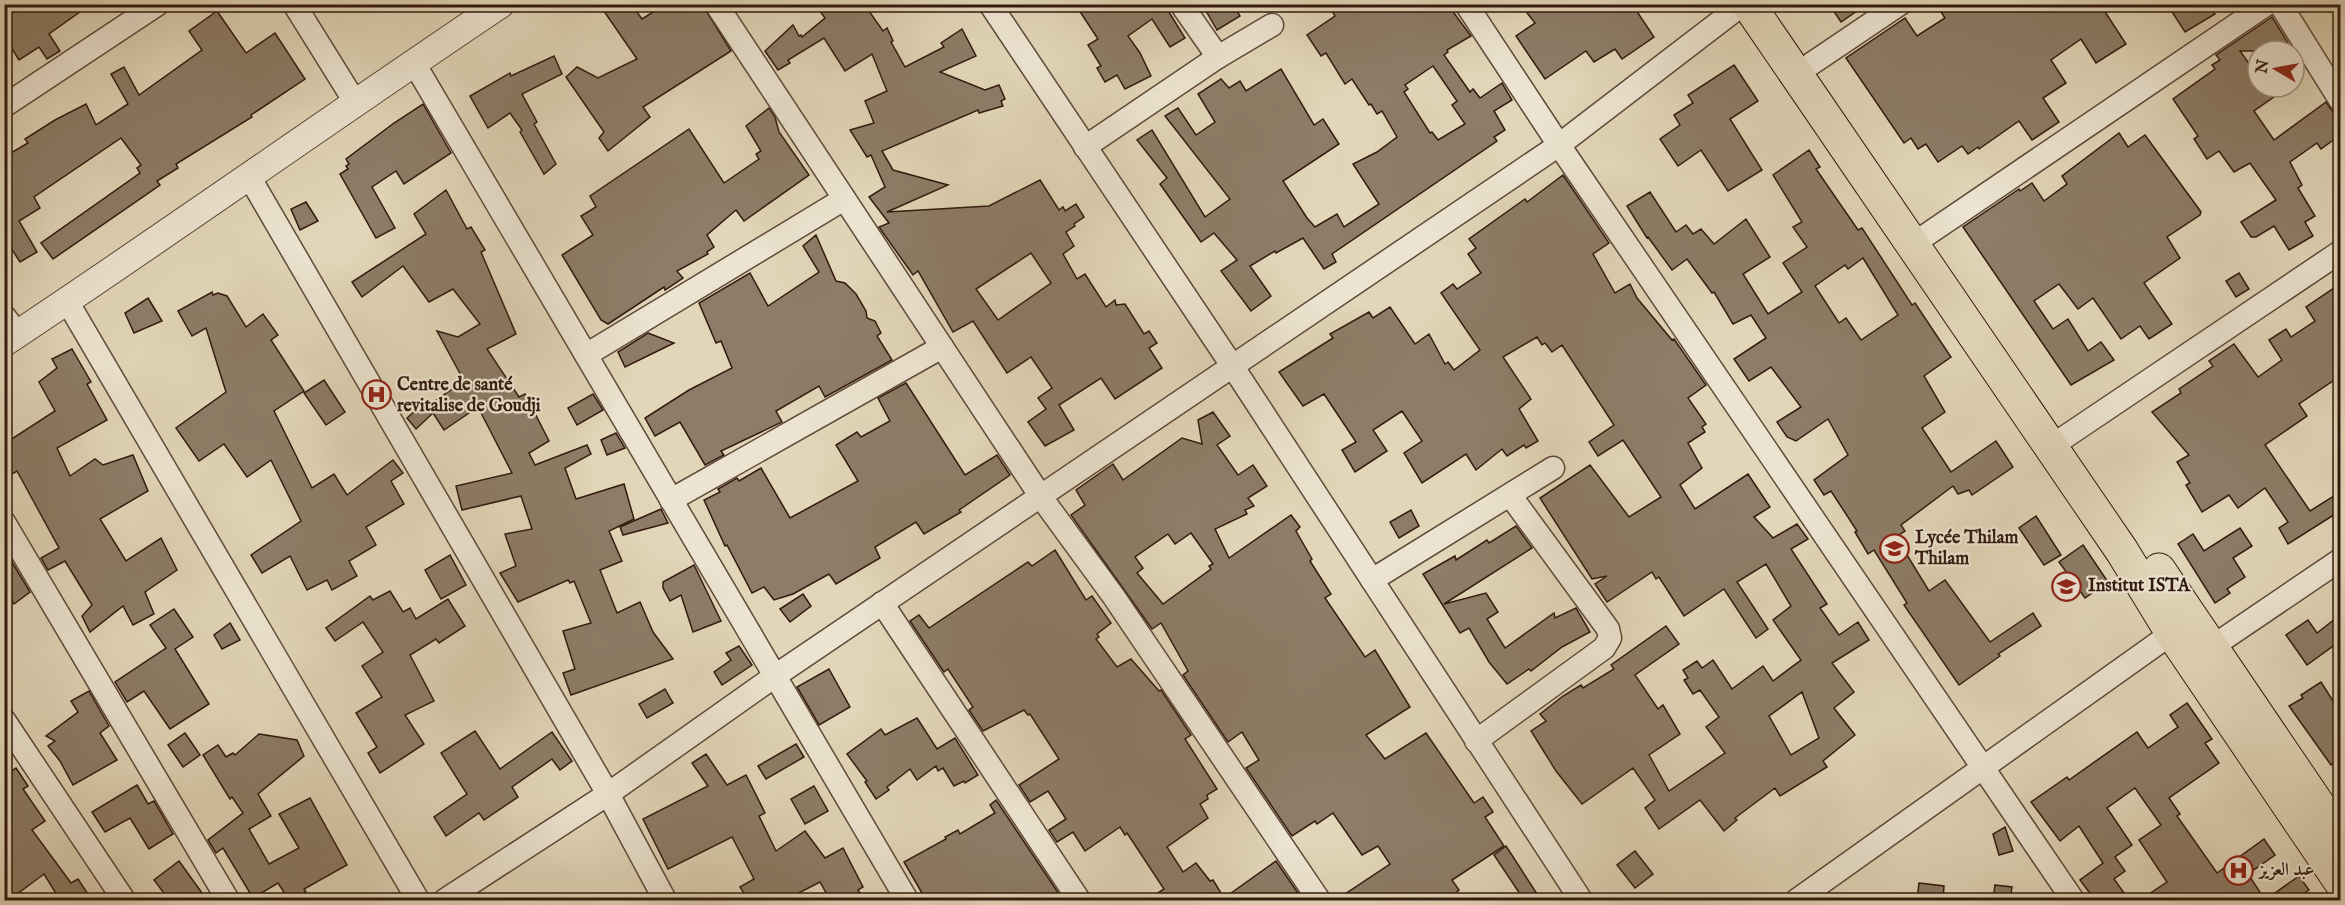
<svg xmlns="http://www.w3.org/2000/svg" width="2345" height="905" font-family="'IM FELL English',Amiri,serif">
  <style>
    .building { fill: #8d7c67; stroke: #331a0f; stroke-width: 1.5; fill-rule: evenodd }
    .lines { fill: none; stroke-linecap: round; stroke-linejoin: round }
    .minor-casing { stroke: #5e4939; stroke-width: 25 }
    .tertiary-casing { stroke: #5e4939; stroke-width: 29 }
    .primary-casing { stroke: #331a0f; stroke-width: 35 }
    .minor { stroke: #ece4d1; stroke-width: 22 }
    .tertiary { stroke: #ece4d1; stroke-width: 27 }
    .primary { stroke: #e1d6b8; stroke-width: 33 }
    .labels { text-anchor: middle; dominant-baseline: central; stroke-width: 4.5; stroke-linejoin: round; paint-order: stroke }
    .poi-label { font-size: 18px; font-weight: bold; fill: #331a0f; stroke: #ece4d1; text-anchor: start }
  </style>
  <rect width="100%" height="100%" fill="#e1d6b8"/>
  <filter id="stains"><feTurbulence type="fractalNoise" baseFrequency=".00333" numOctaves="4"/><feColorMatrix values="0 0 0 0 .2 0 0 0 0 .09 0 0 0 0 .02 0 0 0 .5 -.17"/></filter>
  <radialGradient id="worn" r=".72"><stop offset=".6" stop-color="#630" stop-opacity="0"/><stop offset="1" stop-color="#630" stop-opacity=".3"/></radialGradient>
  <g class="building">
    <polygon points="4,4 91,4 49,34 60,51 47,59 39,47 19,60 9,44 11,43 4,29"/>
    <polygon points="599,4 631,4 642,19 666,4 702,4 731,51 643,107 650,117 608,151 599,138 604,132 566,77 577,67 598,78 637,59"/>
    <path d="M815 4H864L883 31 887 28 893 41 891 42 905 67 944 47 941 43 962 29 976 56 940 72 985 90 999 85 1005 99 1001 101 1003 106 979 113 978 110 882 151 893 170 948 185 887 212 989 206 1040 180 1059 210 1063 207 1065 211 1076 204 1084 217 1074 224 1075 226 1066 232 1074 246 1063 254 1077 279 1085 274 1106 307 1115 300 1116 305 1125 304 1144 334 1149 331 1157 343 1149 348 1162 368 1115 399 1101 378 1059 405 1074 430 1045 446 1028 422 1046 409 1038 398 1052 388 1031 357 1007 373 973 321 953 332 918 271 913 275 879 227 889 223 869 197 885 187 871 155 867 157 850 130 874 123 865 101 887 91 872 54 845 71 824 38 788 60 790 63 778 70 765 51 793 25 799 36 801 35 802 37 825 18ZM1031 253 1051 283 998 320 976 289Z"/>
    <polygon points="1075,4 1168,4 1167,9 1185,38 1170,47 1152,19 1128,36 1140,53 1151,76 1125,89 1117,75 1105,82 1097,68 1101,66 1088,45 1098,39"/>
    <polygon points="1202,4 1233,4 1240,16 1217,30"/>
    <path d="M1328 4 1448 5 1471 36 1447 50 1448 52 1444 55 1470 92 1473 89 1480 98 1502 83 1512 100 1494 111 1505 130 1494 137 1497 141 1332 254 1336 262 1324 269 1303 238 1276 253 1275 251 1250 266 1271 296 1251 311 1221 271 1237 260 1214 233 1201 242 1160 184 1167 178 1137 140 1152 130 1205 217 1230 199 1165 116 1178 108 1196 135 1215 122 1198 94 1221 79 1229 88 1240 81 1246 91 1281 69 1314 125 1323 119 1339 144 1283 181 1307 218 1315 227 1337 214 1344 227 1379 204 1353 164 1377 152 1397 137 1382 111 1377 114 1371 104 1369 105 1352 79 1345 84 1326 53 1321 56 1307 35 1335 16ZM1433 66 1457 101 1452 105 1465 124 1438 140 1432 132 1430 133 1404 92 1408 89 1405 85Z"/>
    <polygon points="1539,4 1632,4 1654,37 1622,59 1615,49 1594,62 1586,51 1545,79 1516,36 1535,23 1527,13"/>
    <polygon points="1829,4 1867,4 1841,22"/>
    <polygon points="1936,4 2100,4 2126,44 2096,63 2081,39 2051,60 2066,83 2043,98 2059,122 2032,140 2019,121 1979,149 1978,147 1968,154 1962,146 1938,162 1926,144 1918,149 1911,138 1904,143 1846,58 1905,18 1917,36 1945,18"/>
    <polygon points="2167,4 2208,4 2215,14 2185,32"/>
    <polygon points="217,11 246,53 275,33 305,79 251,115 252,117 176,164 178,168 157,181 160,185 53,259 41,243 140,173 137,168 141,165 121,138 34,197 40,208 19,221 37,252 20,262 4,237 4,157 28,143 25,139 55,120 86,104 96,125 128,104 111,74 124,67 139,95 202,50 189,31"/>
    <polygon points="2272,17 2293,51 2240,51 2258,76 2258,87 2288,87 2254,111 2274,140 2326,102 2333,112 2340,115 2340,135 2321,149 2317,143 2290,162 2302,185 2298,188 2315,216 2305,222 2313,236 2289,250 2274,226 2256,237 2251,237 2241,222 2276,200 2250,163 2234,172 2219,151 2207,159 2194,139 2198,136 2173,99 2215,69 2212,65 2220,60 2216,55"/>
    <polygon points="554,56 562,74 522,94 537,122 534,124 556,164 544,174 520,132 522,130 510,113 488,128 470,96 510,73 511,76"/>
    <polygon points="1734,65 1758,101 1730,119 1762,170 1728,191 1701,150 1678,166 1660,139 1680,125 1674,115 1693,103 1688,95"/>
    <polygon points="423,104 451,153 404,184 396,171 372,187 395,228 376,238 340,174 348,169 346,166 349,164 346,159 394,123"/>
    <polygon points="769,108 775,117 779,132 809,175 744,221 736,210 707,235 714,247 707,252 708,254 677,271 683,278 665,290 664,287 608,324 601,320 562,255 593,235 581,216 596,207 590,196 689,129 724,183 759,159 756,154 761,151 746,126"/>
    <polygon points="2119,133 2128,147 2145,135 2201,212 2200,215 2167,237 2180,258 2144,283 2172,324 2149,339 2140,326 2121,339 2093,298 2078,309 2059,284 2034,301 2053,329 2068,319 2088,351 2101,342 2114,360 2071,385 1963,227 2019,189 2020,191 2032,183 2044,201 2067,184 2062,176"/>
    <path d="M1809 150 1820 167 1816 169 1858 230 1862 228 1912 305 1915 303 1951 357 1924 376 1945 412 1922 428 1951 472 1996 441 2013 467 1972 495 1969 490 1958 494 1953 486 1901 525 1905 531 1896 537 1929 591 1945 580 1990 642 2033 613 2041 626 1998 654 2000 656 1959 685 1904 605 1907 603 1874 550 1868 554 1855 532 1857 531 1831 491 1824 495 1814 480 1848 455 1828 419 1796 441 1787 437 1777 422 1801 407 1771 367 1749 381 1734 359 1766 338 1751 315 1733 324 1714 292 1712 293 1687 259 1672 270 1648 237 1647 238 1627 206 1650 192 1676 232 1686 225 1693 234 1701 229 1714 244 1746 219 1770 257 1743 274 1768 314 1802 292 1783 263 1807 247 1793 227 1802 222 1773 175ZM1863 258 1898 315 1861 340 1846 318 1839 323 1815 286 1845 265 1848 269Z"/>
    <path d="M1563 175 1609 243 1593 254 1615 293 1630 284 1637 298 1672 340 1674 339 1706 385 1688 398 1706 424 1702 427 1705 432 1688 443 1702 468 1680 485 1695 509 1748 474 1770 507 1754 517 1773 538 1797 524 1808 539 1791 549 1827 604 1820 608 1839 635 1858 622 1869 640 1832 663 1854 692 1834 708 1855 735 1823 761 1827 767 1780 796 1775 788 1735 818 1737 820 1724 831 1700 800 1659 829 1645 808 1655 800 1633 768 1582 804 1556 771 1531 731 1546 721 1540 714 1563 696 1581 685 1583 688 1614 669 1611 665 1666 626 1679 644 1635 675 1658 709 1663 705 1680 734 1649 755 1669 791 1725 753 1706 727 1719 717 1700 690 1693 694 1684 680 1688 678 1683 670 1697 661 1702 668 1713 660 1732 689 1763 666 1773 681 1801 660 1773 620 1791 606 1766 564 1737 582 1768 629 1756 638 1724 589 1684 616 1659 577 1656 579 1652 572 1607 602 1595 584 1607 576 1592 579 1540 498 1590 465 1629 517 1661 497 1623 440 1598 456 1589 442 1614 425 1562 345 1552 352 1545 343 1542 345 1537 337 1503 357 1531 399 1519 409 1538 441 1526 448 1524 445 1507 456 1502 449 1476 470 1466 454 1422 483 1404 453 1422 441 1402 411 1373 430 1387 451 1355 472 1342 450 1356 442 1324 394 1303 406 1279 372 1333 338 1330 334 1369 312 1373 318 1390 307 1415 344 1429 334 1445 364 1448 362 1454 370 1480 350 1441 293 1453 284 1457 289 1481 273 1468 254 1476 248 1469 239 1525 199 1527 202ZM1802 692 1819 738 1791 755 1769 716Z"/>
    <polygon points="446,190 467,229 471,227 485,250 481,252 516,334 487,349 519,397 525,394 549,441 529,453 535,465 587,445 591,454 565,468 576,499 624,484 634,519 609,531 622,561 600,570 617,613 640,602 653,632 673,659 571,695 563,673 575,669 563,631 591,623 574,581 570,583 568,580 518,602 500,573 516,566 505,534 532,529 521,496 462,510 456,486 512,473 478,407 444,430 433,413 416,429 407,418 427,400 430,404 464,381 437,331 458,337 480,324 453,289 429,302 403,266 362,297 352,282 426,234 414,214"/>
    <polygon points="306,202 318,221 300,230 291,209"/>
    <polygon points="816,235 836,281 845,283 856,294 866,311 867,318 875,321 881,333 877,336 892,360 825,397 819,386 776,411 782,422 721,451 724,455 705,465 680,422 655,436 645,418 689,390 732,368 721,341 716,343 699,303 750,273 768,306 819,272 803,246"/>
    <polygon points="2239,273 2249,289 2236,297 2226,281"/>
    <polygon points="2340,284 2340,376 2299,404 2307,416 2265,445 2310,511 2340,492 2340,511 2288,544 2279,528 2288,522 2265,488 2238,508 2229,495 2202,512 2186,485 2190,483 2177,462 2189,455 2152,412 2181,393 2179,389 2213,366 2209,361 2234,344 2258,377 2282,360 2269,340 2286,329 2291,337 2315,321 2306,307"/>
    <polygon points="212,292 213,295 218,293 227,296 246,327 263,314 278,335 271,340 304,391 274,411 312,488 334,474 347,495 393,460 403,473 391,481 404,504 366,527 376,545 349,561 357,576 332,590 327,580 307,590 290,556 262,573 251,555 301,521 271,460 247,477 224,444 199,461 176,428 226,392 206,328 192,336 178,311"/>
    <polygon points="148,298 162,321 134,333 125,313"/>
    <polygon points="648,333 674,343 625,367 618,352"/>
    <polygon points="72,349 91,382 87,384 107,420 57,448 70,476 95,459 103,465 133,455 148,491 100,519 126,561 161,538 177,570 145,592 154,614 133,625 123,606 90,632 82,616 92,605 65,561 48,570 41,558 59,548 17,471 4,479 4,444 55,411 39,382 57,368 52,359"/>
    <polygon points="324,380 345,412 326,425 304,393"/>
    <polygon points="906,383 965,475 997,455 1010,475 959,510 961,512 924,534 916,522 875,547 880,558 836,584 829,574 793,594 774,600 764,587 752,593 727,545 725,546 704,500 720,492 718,489 737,478 739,481 761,468 790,518 858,481 836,445 857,432 861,437 890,421 878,398"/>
    <polygon points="593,394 603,410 577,425 568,408"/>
    <path d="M1213 412 1230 436 1217 445 1238 475 1253 465 1267 486 1248 498 1254 506 1245 510 1247 514 1215 529 1229 558 1291 515 1300 527 1296 531 1312 559 1310 561 1331 594 1325 598 1365 657 1375 650 1410 707 1366 735 1385 759 1426 733 1474 803 1483 797 1493 812 1485 817 1504 846 1452 880 1459 890 1447 900H1336L1390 864 1378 846 1362 855 1333 813 1317 824 1315 821 1292 836 1246 768 1259 760 1242 732 1228 742 1183 675 1188 671 1161 623 1152 629 1071 515 1085 505 1076 490 1113 464 1123 480 1182 438 1202 444 1198 420ZM1191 533 1213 564 1209 566 1211 569 1163 604 1137 573 1143 568 1135 557 1168 534 1175 544Z"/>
    <polygon points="616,433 625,448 607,455 601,440"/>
    <polygon points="661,509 668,523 623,535 620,527"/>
    <polygon points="1411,510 1419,526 1399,538 1390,522"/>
    <polygon points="2036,516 2061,555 2044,565 2019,528"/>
    <polygon points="1516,526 1532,548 1444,604 1486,593 1498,612 1487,619 1505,648 1554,613 1555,618 1576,608 1590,632 1562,647 1531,671 1529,669 1507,684 1489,662 1469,628 1460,633 1423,574 1455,556 1456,560 1487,540 1489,543"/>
    <polygon points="2240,528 2252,546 2233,558 2245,577 2227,589 2230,593 2215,603 2178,544 2193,534 2204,551"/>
    <polygon points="2083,545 2108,582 2085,598 2059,562"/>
    <polygon points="4,549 30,592 14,604 4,587"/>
    <polygon points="1055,550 1086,600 1092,596 1111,623 1097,634 1099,637 1096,639 1117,667 1131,659 1159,691 1161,690 1191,735 1185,739 1217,789 1207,795 1208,799 1200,804 1208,818 1167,847 1183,872 1196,863 1210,881 1213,880 1224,898 1276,861 1298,893 1285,900 1147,900 1164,889 1127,833 1125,835 1120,827 1085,851 1073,832 1057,842 1049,830 1066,819 1048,791 1030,802 1019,785 1059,759 1030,714 1028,715 1024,710 983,731 969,710 973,707 948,669 944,672 910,621 919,615 929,628 1028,562 1032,566"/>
    <polygon points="450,555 466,585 441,599 425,570"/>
    <polygon points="694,565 721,621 693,632 681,595 670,601 663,588 663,582"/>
    <polygon points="390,591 403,612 410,608 416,619 448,599 465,626 439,643 436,639 410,655 434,701 405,715 424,744 380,773 368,753 377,747 356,713 382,697 362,666 383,652 363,622 335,641 326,628 370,596 373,600"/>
    <polygon points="803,594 811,606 790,622 780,609"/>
    <polygon points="174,609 193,637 175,649 209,704 170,729 144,691 127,702 115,682 166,648 150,625"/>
    <polygon points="2340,615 2340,641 2307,665 2286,635 2308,620 2317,633"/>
    <polygon points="230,623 240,640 222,649 214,635"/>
    <polygon points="739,646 752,665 722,685 714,672 731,660 726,653"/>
    <polygon points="829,669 850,707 819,725 797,687"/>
    <polygon points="2321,682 2340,712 2340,758 2331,765 2289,706 2303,698 2301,695"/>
    <polygon points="665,689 673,703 647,718 639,704"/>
    <polygon points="89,691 109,726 100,733 117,760 73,785 60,761 48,746 55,741 46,736 78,712 71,701"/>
    <polygon points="2187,703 2212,739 2205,743 2219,763 2169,798 2180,814 2177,816 2217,873 2264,839 2275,855 2248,874 2265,900 2299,876 2309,890 2294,900 2140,900 2167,882 2139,840 2161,825 2135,788 2107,808 2132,845 2115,857 2125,871 2114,879 2129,900 2095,900 2080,880 2103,863 2079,826 2060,841 2031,802 2067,777 2069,780 2137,732 2148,748 2178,727 2170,715"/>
    <polygon points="917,718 937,749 955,738 978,775 965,783 964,781 954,786 943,768 938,771 936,766 917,780 910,769 887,787 889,790 876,799 865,782 867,781 847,754 881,729 885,735"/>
    <polygon points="475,731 500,769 552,732 572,761 560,770 552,759 512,787 518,797 484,820 479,813 446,836 434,817 467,794 441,753"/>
    <polygon points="185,733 200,755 183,767 168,745"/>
    <polygon points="259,734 297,740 304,756 258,794 271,816 249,829 269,864 299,848 279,814 310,798 347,865 304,889 306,892 289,900 278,883 253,898 223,848 216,853 208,840 243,813 232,797 230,799 203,755 218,745 226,757 233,753 235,755"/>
    <polygon points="796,744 804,757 766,779 758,766"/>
    <polygon points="706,754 727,785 746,775 765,813 759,816 776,851 805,831 825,858 843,848 863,887 858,890 864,900 830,900 820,882 785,900 748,900 740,887 754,879 732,837 668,869 643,819 708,786 692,763"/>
    <polygon points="16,768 28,786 23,789 45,821 32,830 71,883 78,879 92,900 60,900 44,874 9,900 4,900 4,776"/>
    <polygon points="137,785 148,804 154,801 173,834 149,849 130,818 105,832 92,812"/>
    <polygon points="814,786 828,811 805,824 791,799"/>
    <polygon points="996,800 1063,900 926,900 904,862 946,839 945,837 958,830 960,834 995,813 990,805"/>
    <polygon points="2005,827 2013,851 1999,855 1993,834"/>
    <polygon points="1506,846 1541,900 1524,900 1494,855"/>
    <polygon points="1635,851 1653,874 1635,888 1617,865"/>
    <polygon points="179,861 207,900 169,900 154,880"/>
    <polygon points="1919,883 1944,886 1943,900 1917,900"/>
    <polygon points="1995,885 2012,887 2010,900 1993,900"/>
  </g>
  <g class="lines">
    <defs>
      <g id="minor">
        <polyline points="294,4 355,102"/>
        <polyline points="716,4 1041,497 1114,597 1319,900"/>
        <polyline points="990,4 1233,367 1581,900"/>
        <polyline points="1181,4 1218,57"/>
        <polyline points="1466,4 1559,145 2073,900"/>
        <polyline points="2280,4 2340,100"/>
        <polyline points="414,63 907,900"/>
        <polyline points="1811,64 1900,4"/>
        <polyline points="4,106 158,4"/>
        <polyline points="1085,147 1218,57 1272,25"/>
        <polyline points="250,178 608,794 665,900"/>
        <polyline points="1913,244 2267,4"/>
        <polyline points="67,301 418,900"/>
        <polyline points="4,316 18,334"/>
        <polyline points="586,355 844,199"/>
        <polyline points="2052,449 2065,437 2340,252"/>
        <polyline points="671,500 942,347"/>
        <polyline points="4,522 228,900"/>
        <polyline points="1372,580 1553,468"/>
        <polyline points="882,603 1079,900"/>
        <polyline points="2200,655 2340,560"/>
        <polyline points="4,720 124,900"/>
        <polyline points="1476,741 1604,648 1610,638 1608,629 1510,495"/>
        <polyline points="445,900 608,794 775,676 1559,145 1743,4"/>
        <polyline points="1797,900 2182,626"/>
      </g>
      <path id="tertiary" d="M4 343C171 232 334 116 501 4"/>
      <g id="primary">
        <polyline points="1748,4 2122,551 2172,633 2340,881"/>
        <polyline points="2159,570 2340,837"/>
      </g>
    </defs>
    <use href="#minor" class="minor-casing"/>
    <use href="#tertiary" class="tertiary-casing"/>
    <use href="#primary" class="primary-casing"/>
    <use href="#minor" class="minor"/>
    <use href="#tertiary" class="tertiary"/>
    <use href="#primary" class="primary"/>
  </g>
  <defs>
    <symbol id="hospital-ring" viewBox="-11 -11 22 22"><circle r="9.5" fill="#ece4d1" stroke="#8f2418" stroke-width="1.5"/><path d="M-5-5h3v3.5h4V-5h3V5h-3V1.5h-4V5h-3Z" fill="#8f2418"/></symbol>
    <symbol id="school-ring" viewBox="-11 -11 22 22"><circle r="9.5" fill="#ece4d1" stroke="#8f2418" stroke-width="1.5"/><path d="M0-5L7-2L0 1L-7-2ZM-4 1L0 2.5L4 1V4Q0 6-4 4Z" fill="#8f2418"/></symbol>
    <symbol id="university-ring" viewBox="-11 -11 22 22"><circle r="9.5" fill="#ece4d1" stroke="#8f2418" stroke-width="1.5"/><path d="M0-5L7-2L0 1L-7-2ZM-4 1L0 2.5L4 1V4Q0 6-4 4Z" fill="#8f2418"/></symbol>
  </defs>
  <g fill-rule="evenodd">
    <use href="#hospital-ring" x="360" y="378" width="33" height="33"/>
    <use href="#school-ring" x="1878" y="532" width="33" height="33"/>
    <use href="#university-ring" x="2050" y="570" width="33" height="33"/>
    <use href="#hospital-ring" x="2222" y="854" width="33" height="33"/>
  </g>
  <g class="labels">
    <g class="poi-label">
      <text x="397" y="385">Centre de santé<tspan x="397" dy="21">revitalise de Goudji</tspan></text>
      <text x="1915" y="538">Lycée Thilam<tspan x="1915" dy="21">Thilam</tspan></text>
      <text x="2088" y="586">Institut ISTA</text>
      <text x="2259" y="870">عبد العزيز</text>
    </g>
  </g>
  <rect width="2345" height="905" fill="none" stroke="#e1d6b8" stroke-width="24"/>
  <rect x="6" y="6" width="2333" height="893" fill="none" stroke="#331a0f" stroke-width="3"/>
  <rect x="12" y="12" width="2321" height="881" fill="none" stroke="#331a0f" stroke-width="1.5"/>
  <g transform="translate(2276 69) rotate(280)"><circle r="28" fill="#ece4d1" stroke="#a29383" stroke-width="1.5"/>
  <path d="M0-4.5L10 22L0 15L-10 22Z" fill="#8f2418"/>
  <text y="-9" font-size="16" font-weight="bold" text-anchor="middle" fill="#331a0f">N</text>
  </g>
  <rect width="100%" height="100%" filter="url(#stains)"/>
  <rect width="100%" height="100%" fill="url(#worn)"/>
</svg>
